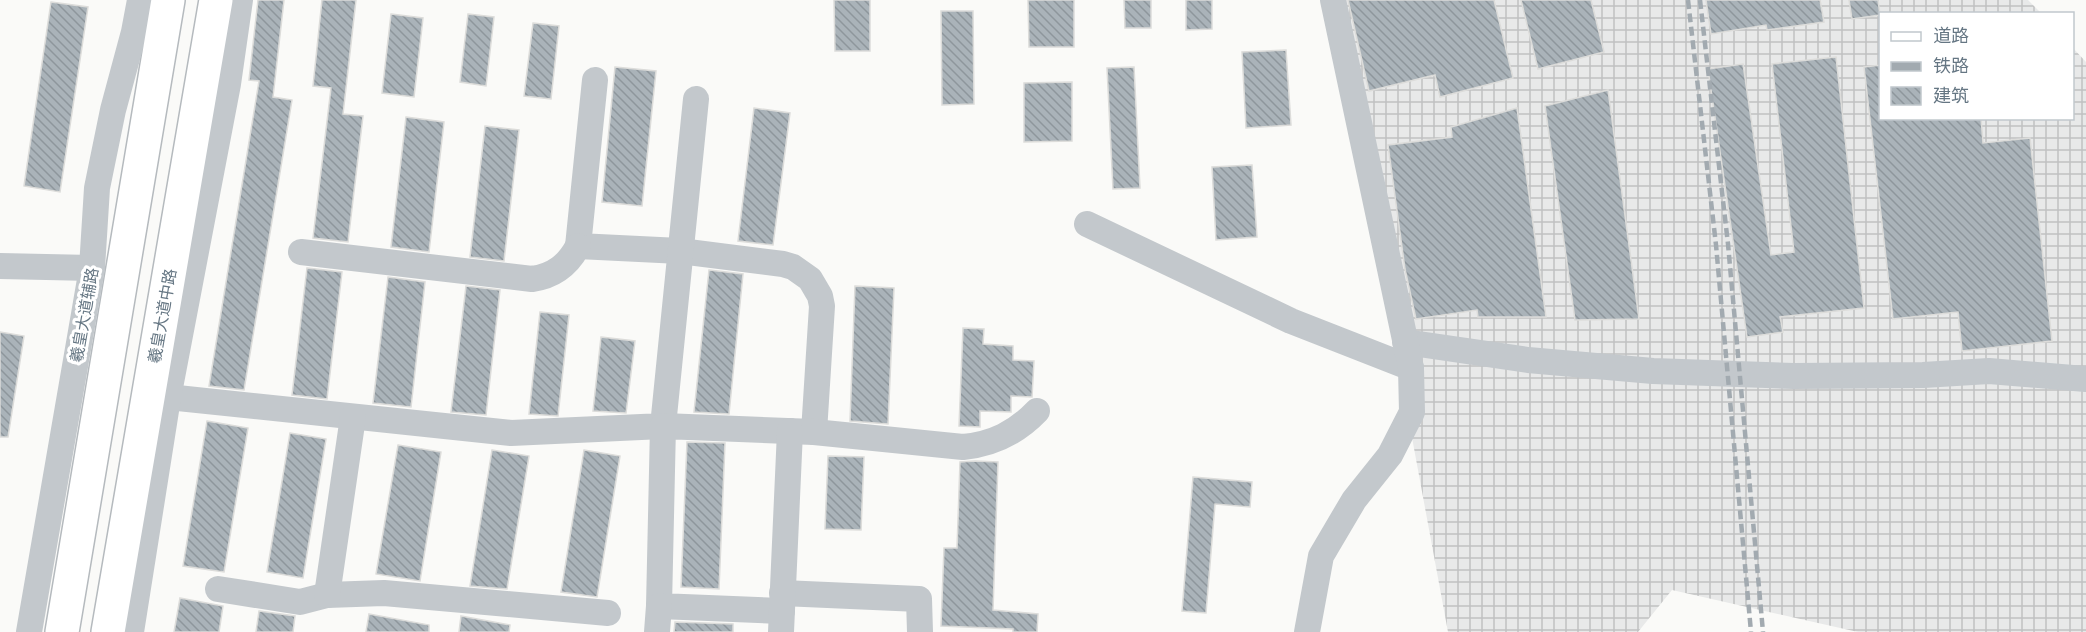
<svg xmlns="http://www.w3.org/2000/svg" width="2086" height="632" font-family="'Asap Condensed','Noto Sans SC',sans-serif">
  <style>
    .industrial { fill: url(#industrial-grid) }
    .building { fill: url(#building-back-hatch); stroke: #dcdcda; stroke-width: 1.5 }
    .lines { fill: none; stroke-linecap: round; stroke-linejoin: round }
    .major-casing { stroke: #b5babe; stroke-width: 36 }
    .minor { stroke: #c3c8cc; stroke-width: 26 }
    .major { stroke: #fff; stroke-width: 33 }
    .rail { stroke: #a2aab0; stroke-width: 4.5; stroke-dasharray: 9 4.5; stroke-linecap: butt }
    .labels { text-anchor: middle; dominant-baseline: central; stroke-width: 6; stroke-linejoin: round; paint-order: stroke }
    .street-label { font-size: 16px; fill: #657683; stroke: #fff }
  </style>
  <defs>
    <pattern id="industrial-grid" width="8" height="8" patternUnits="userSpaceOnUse" patternTransform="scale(1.5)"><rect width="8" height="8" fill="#e8e9e9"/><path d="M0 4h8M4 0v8" fill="none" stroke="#c0c1c2"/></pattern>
    <pattern id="building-back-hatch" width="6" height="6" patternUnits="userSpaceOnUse" patternTransform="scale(1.5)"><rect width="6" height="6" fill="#aab3b9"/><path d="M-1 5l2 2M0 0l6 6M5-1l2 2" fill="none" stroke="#8e969c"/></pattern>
  </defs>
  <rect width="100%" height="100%" fill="#fafaf8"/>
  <polygon class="industrial" points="1331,0 2028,0 2041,13 1880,14 1880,118 2072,118 2073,48 2086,62 2086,632 1858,632 1672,590 1638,632 1448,632"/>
  <g class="building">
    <polygon points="258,0 284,0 273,97 292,100 244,390 209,386 259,81 249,80"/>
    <polygon points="322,0 356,0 343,114 363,116 348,242 313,238 331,88 313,86"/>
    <polygon points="834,0 870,0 870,51 835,51"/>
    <polygon points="1028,0 1074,0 1074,47 1029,47"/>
    <polygon points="1124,0 1151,0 1151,28 1125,28"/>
    <polygon points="1186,0 1212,0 1212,29 1186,30"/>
    <polygon points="1348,0 1494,0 1513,78 1440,97 1435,75 1369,91"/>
    <polygon points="1521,0 1591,0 1604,52 1538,69"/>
    <polygon points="1706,0 1820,0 1824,22 1767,30 1766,25 1711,34"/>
    <polygon points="1849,0 1878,0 1880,15 1852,19"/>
    <polygon points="51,2 88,7 60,192 24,186"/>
    <polygon points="941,11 973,11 974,104 942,105"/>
    <polygon points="391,14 423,18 414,97 382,93"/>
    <polygon points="468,14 494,17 486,86 460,82"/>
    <polygon points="533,23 559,26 551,99 524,96"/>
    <polygon points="1286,50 1291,125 1246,128 1242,52"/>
    <polygon points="1836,57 1864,308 1780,317 1783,332 1747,337 1708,69 1743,64 1771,255 1794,252 1772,64"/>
    <polygon points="1881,65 1881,118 1981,118 1983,143 2030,138 2052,341 1962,351 1958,312 1893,319 1864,67"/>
    <polygon points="615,67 656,71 642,206 602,202"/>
    <polygon points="1134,67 1140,188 1113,189 1107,68"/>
    <polygon points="1072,82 1072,141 1024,142 1024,83"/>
    <polygon points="1608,90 1639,319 1575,320 1545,106"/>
    <polygon points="754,108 790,113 773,245 738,241"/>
    <polygon points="1517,108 1546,317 1478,317 1477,310 1416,319 1405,269 1388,145 1452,137 1451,127"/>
    <polygon points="406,117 444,122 429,252 391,247"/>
    <polygon points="485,126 519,130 504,261 470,257"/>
    <polygon points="1252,165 1257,237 1216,240 1212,167"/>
    <polygon points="307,268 342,272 327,399 292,395"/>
    <polygon points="709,270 743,274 729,414 694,412"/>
    <polygon points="388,277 425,282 411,407 373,403"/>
    <polygon points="466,286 500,290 486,415 451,412"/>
    <polygon points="855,286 894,288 888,424 850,421"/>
    <polygon points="540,312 569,315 558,416 529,414"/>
    <polygon points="963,328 984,329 983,344 1013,346 1013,360 1034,361 1032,397 1011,396 1011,412 980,411 980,427 959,426"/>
    <polygon points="0,332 24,336 8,437 0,437"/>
    <polygon points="601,337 635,341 626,413 593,411"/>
    <polygon points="207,421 248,428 224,572 183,566"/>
    <polygon points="290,433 326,439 303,578 267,572"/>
    <polygon points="687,442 725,443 719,589 681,587"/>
    <polygon points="398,445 441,452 420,581 376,574"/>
    <polygon points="492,450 529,456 507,589 470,586"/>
    <polygon points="584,450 620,456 597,597 561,592"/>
    <polygon points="828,456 864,457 861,530 825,529"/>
    <polygon points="975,461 998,462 993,610 1038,614 1037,632 1013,632 1013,629 941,626 944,548 957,548 960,462"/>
    <polygon points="1193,477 1252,482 1250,507 1215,504 1206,613 1182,611"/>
    <polygon points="180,598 223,606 219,632 174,632"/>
    <polygon points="259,611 295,616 293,632 256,632"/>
    <polygon points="369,614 429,625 429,632 366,632"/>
    <polygon points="461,616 510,625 509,632 459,632"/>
    <polygon points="675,622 733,624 733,632 674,632"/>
  </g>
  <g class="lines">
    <defs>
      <g id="major">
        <polyline points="62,632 168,0"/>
        <polyline points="108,632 216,0"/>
      </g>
    </defs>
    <use href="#major" class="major-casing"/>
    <g class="minor">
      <polyline points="595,80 578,246 680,251 783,264 793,267 810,279 820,296 822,306 814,432"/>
      <polyline points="1087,224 1291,321 1411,368"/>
      <path d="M301 252 532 279C554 276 568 265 578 246"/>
      <polyline points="0,266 92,268"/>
      <polyline points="1405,342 1528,360 1653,371 1794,376 1923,375 1989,371 2086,379"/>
      <polyline points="149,395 511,433 663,426 696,99"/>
      <polyline points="218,589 300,602 327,595 384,593 608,613"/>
      <polyline points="782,593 919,599 920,632"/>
      <polyline points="327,595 353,417"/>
      <path d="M782 611 659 606 663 426 814 432 963 447C993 444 1016 433 1037 411"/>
      <polyline points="29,632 92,268 97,188 113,110 134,32 140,0"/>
      <polyline points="131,632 168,398 228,84 240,0"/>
      <polyline points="657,632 659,606"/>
      <polyline points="781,632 790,431"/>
      <polyline points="1307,632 1321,556 1354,500 1390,455 1412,412 1411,368 1333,0"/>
    </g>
    <use href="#major" class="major"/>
    <g class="rail">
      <polyline points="1688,0 1716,245 1751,632"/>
      <polyline points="1700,0 1728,244 1763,632"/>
    </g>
  </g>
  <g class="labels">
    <g class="street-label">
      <text transform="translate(84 315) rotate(-80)">羲皇大道辅路</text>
      <text transform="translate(162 316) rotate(-80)">羲皇大道中路</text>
    </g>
  </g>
  <rect x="1879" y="12" width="195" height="108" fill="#ffffff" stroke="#c1c8cd" stroke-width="1.5"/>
  <rect x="1891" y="32" width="30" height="9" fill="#ffffff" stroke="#c1c8cd" stroke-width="1.5"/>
  <text x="1933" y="42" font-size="18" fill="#657683">道路</text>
  <rect x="1891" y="62" width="30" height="9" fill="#a2aab0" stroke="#c1c8cd" stroke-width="1.5"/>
  <text x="1933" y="72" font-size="18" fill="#657683">铁路</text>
  <rect x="1891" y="87" width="30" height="18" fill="url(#building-back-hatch)" stroke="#c1c8cd" stroke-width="1.5"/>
  <text x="1933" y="102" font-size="18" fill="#657683">建筑</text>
</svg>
